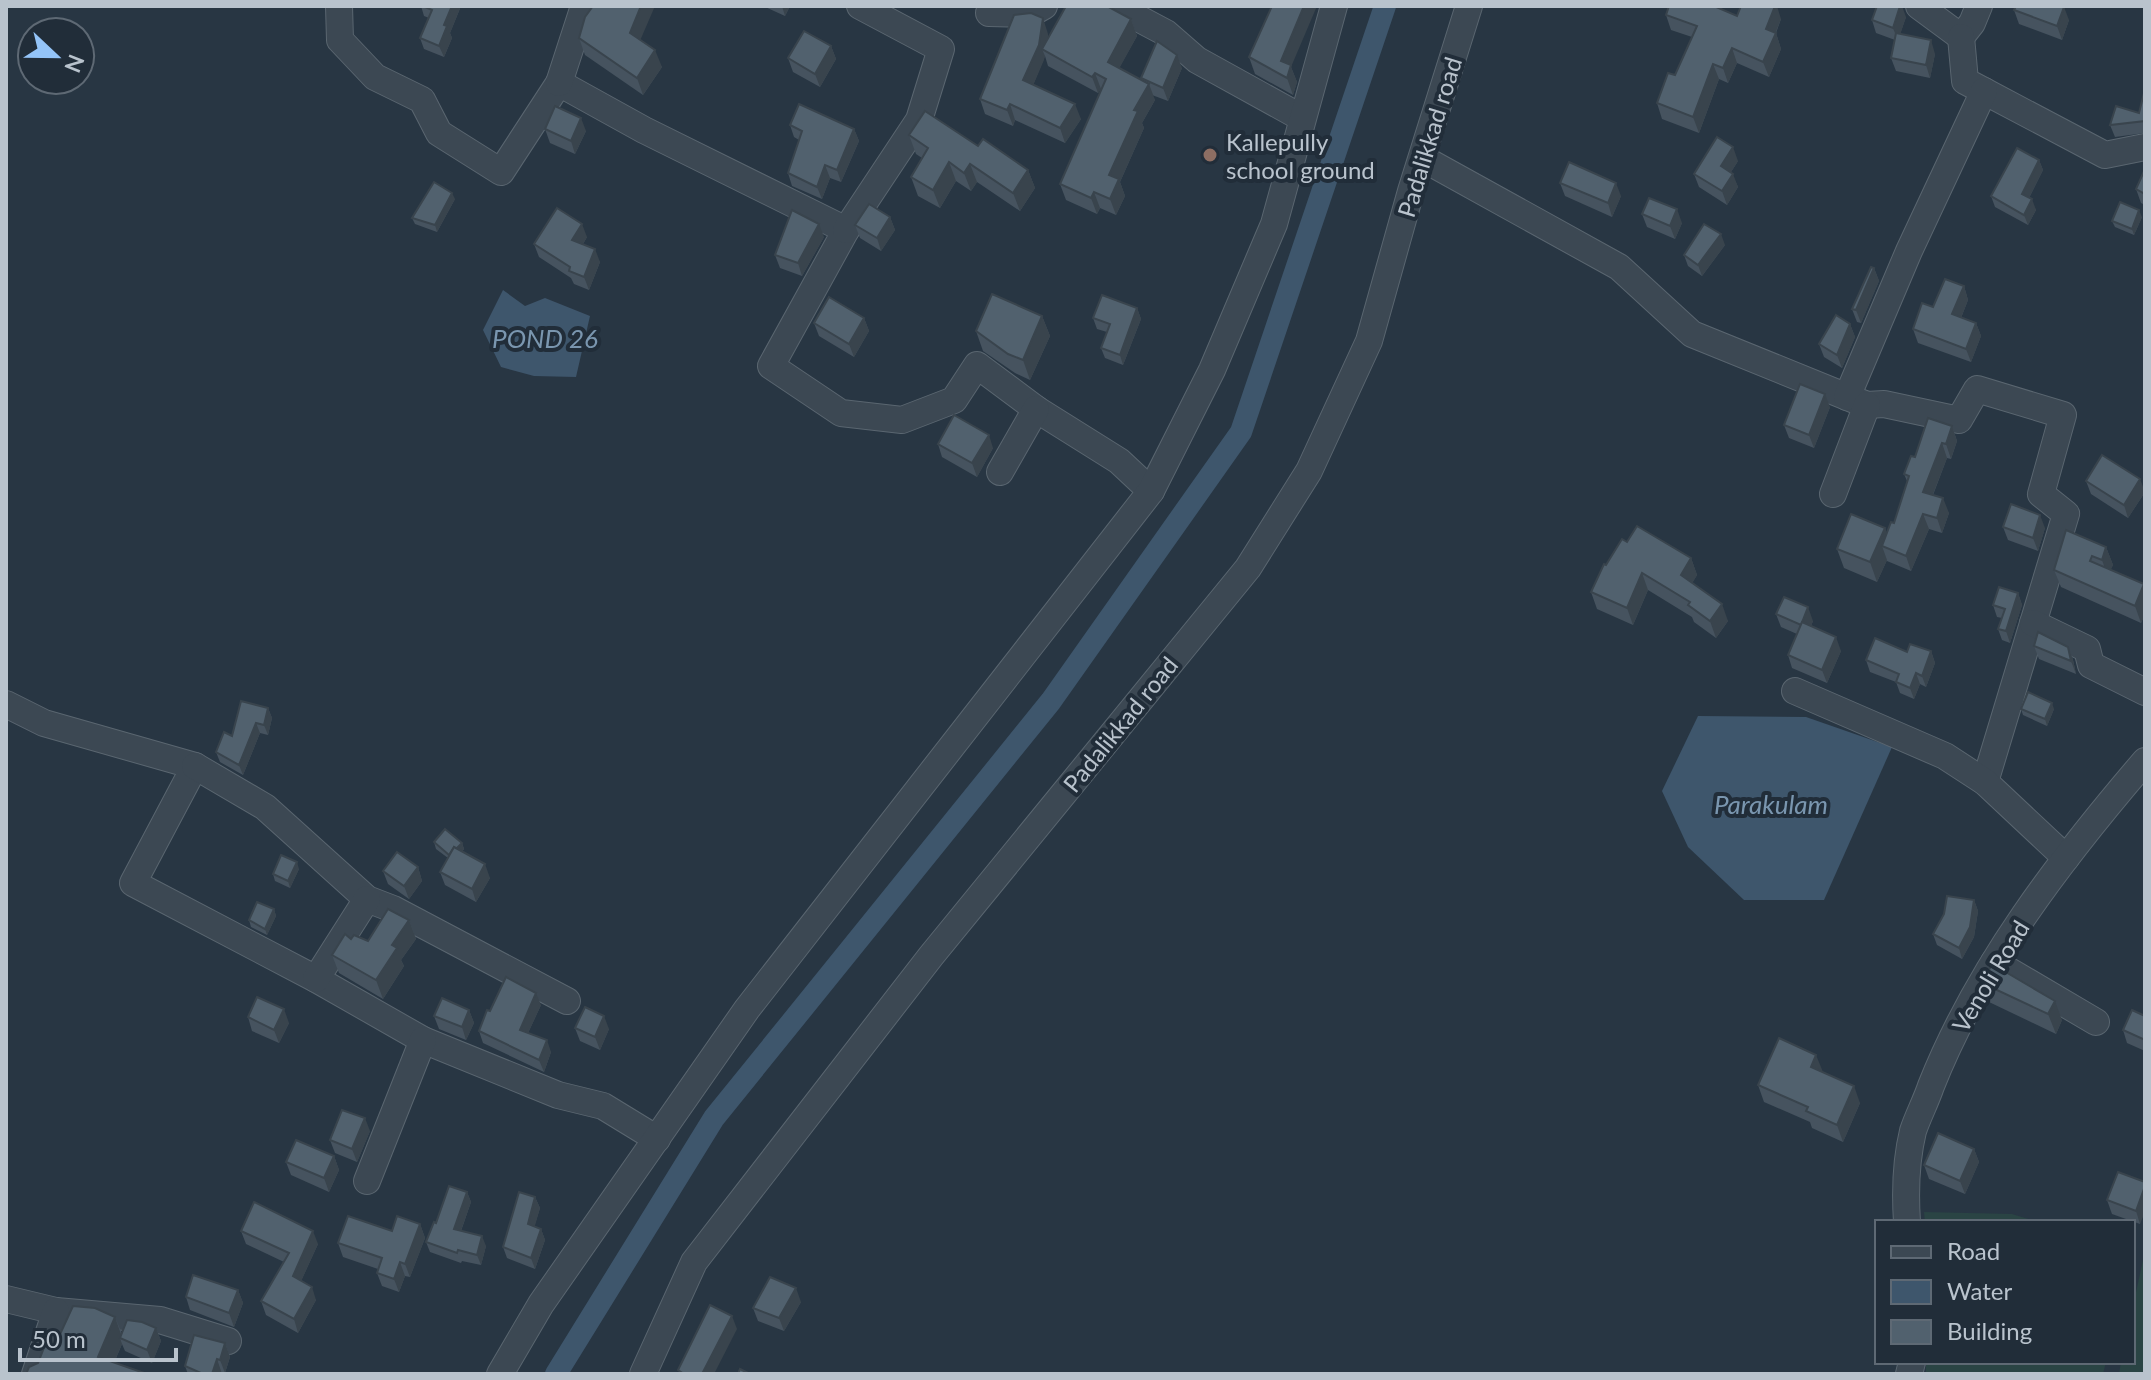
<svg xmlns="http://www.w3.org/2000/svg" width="2151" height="1380" font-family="Lato,sans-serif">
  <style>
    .green { fill: #2a4444 }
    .water { fill: #3e566c }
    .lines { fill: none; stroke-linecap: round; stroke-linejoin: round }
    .canal { stroke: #3e566c; stroke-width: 22 }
    .minor-casing { stroke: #5a6670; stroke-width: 28 }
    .minor { stroke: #3c4853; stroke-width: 26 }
    .wall { fill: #46535f }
    .shaded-wall { fill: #39444d }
    .building { fill: #51616e; stroke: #39444d; stroke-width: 2 }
    .education-dot { fill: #8d6e63; stroke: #212d39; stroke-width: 3 }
    .labels { text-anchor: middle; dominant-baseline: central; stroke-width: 8; stroke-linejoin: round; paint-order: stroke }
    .street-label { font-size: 24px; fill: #b9c3cd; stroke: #212d39 }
    .poi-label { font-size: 24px; fill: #b9c3cd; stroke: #212d39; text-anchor: start }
    .water-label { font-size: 26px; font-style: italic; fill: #7a96af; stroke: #212d39 }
  </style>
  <rect width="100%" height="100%" fill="#283643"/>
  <g class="green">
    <polygon points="1924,1212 2012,1214 2038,1222 1925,1222"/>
    <polygon points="2145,1251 2145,1374 2119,1374 2121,1362 2133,1362 2133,1306"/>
    <polygon points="1926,1362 2106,1362 2103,1374 1926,1374"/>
  </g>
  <g class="water">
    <polygon points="503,290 525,306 545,298 590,316 576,377 534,376 501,367 483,330"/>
    <polygon points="1698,716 1806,717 1892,747 1824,900 1744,900 1688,847 1662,791"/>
  </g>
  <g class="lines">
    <polyline class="canal" points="556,1374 714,1118 1051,701 1241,432 1385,6"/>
    <defs>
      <g id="minor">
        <polyline points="339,6 340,40 375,77 422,100 439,133 501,172 559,83 644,130 846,230 771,366 841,413 902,420 954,400 977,365 1036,409 1119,461 1151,491"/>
        <polyline points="1115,6 1166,33 1197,60 1302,118"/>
        <polyline points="1919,6 1961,37 1972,23 1979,6"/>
        <polyline points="989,13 1030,14 1044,6"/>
        <polyline points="1961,37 1965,81 2105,155 2145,147"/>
        <polyline points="559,83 584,6"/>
        <polyline points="1422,158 1619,267 1692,334 1867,405 1884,404 1959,420 1977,389 2063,415 2041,494 2066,514 1985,782"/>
        <polyline points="846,230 919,120 941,49 860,6"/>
        <polyline points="1847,397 1909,251 1984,91"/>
        <polyline points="1000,472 1036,409"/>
        <polyline points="1833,494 1867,405"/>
        <polyline points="2033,623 2087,649 2091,665 2145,692"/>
        <polyline points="1795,691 1945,756 1985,782 2066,858"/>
        <polyline points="6,704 44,723 195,766 133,883 316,979 423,1040 558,1095 603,1106 657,1139"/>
        <polyline points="195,766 265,807 367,899 393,909 567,1001"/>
        <polyline points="1994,962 2096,1022"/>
        <polyline points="316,979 367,899"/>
        <polyline points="367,1181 423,1040"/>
        <path d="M1907 1222C1905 1192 1906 1160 1913 1131 1918 1116 1926 1101 1931 1086 1979 965 2061 859 2145 761"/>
        <polyline points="6,1299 56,1311 160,1320 228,1341"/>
        <polyline points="35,1374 56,1311"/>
        <polyline points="500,1374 541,1304 747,1009 1151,491 1212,370 1274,224 1334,6"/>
        <polyline points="643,1374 694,1262 931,956 1248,568 1309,471 1369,341 1411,191 1469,6"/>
        <polyline points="1909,1374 1912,1362"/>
      </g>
    </defs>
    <use href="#minor" class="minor-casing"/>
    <use href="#minor" class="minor"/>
  </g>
  <g class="wall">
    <polygon points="421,6 461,6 450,33 452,38 444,57 424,49 420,38 429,18 424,16"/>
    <polygon points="763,6 790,6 785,16"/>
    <polygon points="1716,6 1737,16 1781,19 1776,33 1781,49 1769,77 1737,63 1728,83 1719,79 1699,133 1662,119 1657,103 1675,75 1692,37 1671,30 1666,15"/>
    <polygon points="2014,10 2069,20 2062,40 2019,24"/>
    <polygon points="1906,17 1900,34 1935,54 1930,78 1896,71 1891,58 1895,40 1876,33 1872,20"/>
    <polygon points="1131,19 1137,36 1119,68 1142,80 1141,78 1182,68 1168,101 1152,95 1155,100 1142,123 1144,128 1120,182 1125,196 1116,215 1100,208 1097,214 1066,200 1060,184 1102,90 1101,89 1098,93 1048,66 1045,56 1033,85 1081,119 1065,143 1015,120 1013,126 985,114 980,99 1048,34 1047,40"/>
    <polygon points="579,38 640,40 662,67 643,95 585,55"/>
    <polygon points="831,46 836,59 820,87 793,72 788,58"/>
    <polygon points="1249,57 1291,67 1297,82 1293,95 1255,74"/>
    <polygon points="2145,93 2145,133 2115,137 2110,125 2139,113"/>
    <polygon points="790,125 854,129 859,141 841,182 830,178 822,199 792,186 788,173 799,140 794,137"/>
    <polygon points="545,129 586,131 575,154 550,143"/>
    <polygon points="909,135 978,146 1028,170 1035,188 1020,211 977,182 971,191 956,181 940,208 918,196 911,177 922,158 916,154"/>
    <polygon points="2039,160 2043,170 2029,198 2036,210 2028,225 1995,207 1991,196"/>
    <polygon points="1738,161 1731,172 1738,187 1727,205 1699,187 1694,174"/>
    <polygon points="2145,169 2145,205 2141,203 2136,189"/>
    <polygon points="1560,183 1621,196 1612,217 1565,196"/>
    <polygon points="455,199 437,232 415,224 412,218"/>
    <polygon points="1642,214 1682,223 1675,239 1647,227"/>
    <polygon points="890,217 895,230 881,251 860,238 855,225"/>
    <polygon points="2142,217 2134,235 2115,227 2112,221"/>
    <polygon points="587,237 583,244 600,262 589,290 574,284 571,278 539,257 534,244"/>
    <polygon points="824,237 802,276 780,268 775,255"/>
    <polygon points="1725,245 1702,276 1688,266 1684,255"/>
    <polygon points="1874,268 1879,281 1861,323 1857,322 1852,309"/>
    <polygon points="1964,286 1968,300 1961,318 1976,323 1981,336 1971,362 1918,343 1913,329 1933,307"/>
    <polygon points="1137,308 1141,319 1123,365 1105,358 1101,348 1107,332 1097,329 1093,318"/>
    <polygon points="1042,316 1050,336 1030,380 1015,373 983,351 976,331"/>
    <polygon points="864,318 869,331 854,357 819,336 814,323"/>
    <polygon points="1850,324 1855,337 1842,368 1824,357 1819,344"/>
    <polygon points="1830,407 1814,448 1789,438 1784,425"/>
    <polygon points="1952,426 1957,441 1951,459 1947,458 1933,495 1949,513 1942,533 1929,529 1911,571 1887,561 1887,560 1877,582 1844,568 1837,549 1885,528 1887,534 1894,523 1907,481 1904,474"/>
    <polygon points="938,444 993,448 977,477 942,457"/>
    <polygon points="2086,481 2145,492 2128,518 2091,494"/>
    <polygon points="2003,527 2045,528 2038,551 2008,540"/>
    <polygon points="1627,542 1691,558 1697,575 1692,583 1728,621 1716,638 1694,622 1692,617 1648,590 1633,625 1597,609 1591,592 1606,565"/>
    <polygon points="2106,547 2113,565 2110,570 2144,584 2145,614 2141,623 2061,587 2054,570"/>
    <polygon points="2018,593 2022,605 2010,643 2002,640 1998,629 2002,618 1997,617 1993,605"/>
    <polygon points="1776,614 1813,621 1811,626 1841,651 1827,683 1792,668 1788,655 1797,634 1781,627"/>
    <polygon points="2034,646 2068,647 2073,660 2076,674 2039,659"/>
    <polygon points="1931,651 1935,663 1926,687 1920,684 1914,699 1900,693 1896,682 1870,672 1866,660 1907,652"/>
    <polygon points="268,708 272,718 268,735 260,733 243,775 220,762 216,752 232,736"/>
    <polygon points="2021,709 2054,709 2047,726 2023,715"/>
    <polygon points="434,842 462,843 464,849 462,852 490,878 476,902 445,885 440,872 448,858 436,849"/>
    <polygon points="418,867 422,881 409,899 388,884 383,871"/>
    <polygon points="299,869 290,888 275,881 273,874"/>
    <polygon points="1974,900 1978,911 1974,937 1962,959 1937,945 1933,934"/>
    <polygon points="274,909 276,916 267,935 251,927 249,920"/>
    <polygon points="409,920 416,939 401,960 404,966 383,999 339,973 332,955 351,939 368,941"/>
    <polygon points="1982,983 2062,1020 2056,1034 1989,1002"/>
    <polygon points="541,1005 528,1033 551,1052 544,1072 483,1043 479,1031"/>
    <polygon points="469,1010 474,1023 466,1040 439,1029 434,1016"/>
    <polygon points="2145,1016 2145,1051 2127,1043 2123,1030"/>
    <polygon points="248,1017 289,1023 279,1043 252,1031"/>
    <polygon points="575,1028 609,1029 600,1050 580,1041"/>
    <polygon points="1822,1072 1860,1103 1843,1142 1812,1128 1810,1122 1764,1102 1758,1085"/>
    <polygon points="370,1131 357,1162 335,1153 330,1140"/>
    <polygon points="1974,1149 1979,1162 1965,1194 1929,1179 1924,1165"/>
    <polygon points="334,1156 339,1170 329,1192 291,1175 286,1162"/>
    <polygon points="2145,1182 2140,1224 2112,1214 2107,1200"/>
    <polygon points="467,1192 471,1202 461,1231 486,1246 481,1265 462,1261 461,1263 430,1252 426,1242 436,1223"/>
    <polygon points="535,1197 540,1208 534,1227 541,1229 545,1240 535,1269 507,1258 503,1247"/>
    <polygon points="420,1224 425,1238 410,1277 405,1276 399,1292 382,1286 377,1273 378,1269 343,1257 338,1243"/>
    <polygon points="241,1231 318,1244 301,1281 316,1300 298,1333 266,1315 261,1301 284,1262 246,1244"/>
    <polygon points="238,1290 243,1303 234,1327 190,1310 186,1297"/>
    <polygon points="801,1302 784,1331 758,1321 753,1308"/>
    <polygon points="115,1317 122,1334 156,1328 161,1341 152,1363 125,1351 122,1344 114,1363 38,1363 56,1343"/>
    <polygon points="225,1343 230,1357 225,1373 188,1374 185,1366"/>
  </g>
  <g class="shaded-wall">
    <polygon points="452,6 461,6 450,33 452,38 444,57 439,46 444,25"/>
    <polygon points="641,6 655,6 636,50 630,33"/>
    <polygon points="782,6 790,6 785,16"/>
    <polygon points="1304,6 1317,6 1291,67 1297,82 1293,95 1281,61"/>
    <polygon points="1775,6 1777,6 1781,19 1775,34 1776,33 1781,49 1769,77 1763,62 1766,29"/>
    <polygon points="1900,6 1902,6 1906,17 1898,41 1893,28"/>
    <polygon points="2064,7 2069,20 2062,40 2057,26"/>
    <polygon points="1043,18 1048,34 1046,51 1042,49 1045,56 1044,60 1029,95 1023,80"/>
    <polygon points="1131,19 1137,36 1114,78 1108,62"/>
    <polygon points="1931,40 1935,54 1930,78 1926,65"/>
    <polygon points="831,46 836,59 820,87 815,74"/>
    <polygon points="1732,48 1737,63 1728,83 1723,68"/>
    <polygon points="655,50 662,67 643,95 637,78"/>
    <polygon points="1177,55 1182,68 1168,101 1163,88"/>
    <polygon points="1713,64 1719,79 1699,133 1693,117"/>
    <polygon points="1095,73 1101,89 1098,93 1092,77"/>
    <polygon points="1149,84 1155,100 1142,123 1144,128 1120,182 1125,196 1116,215 1110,199 1109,175 1134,110"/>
    <polygon points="1010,104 1015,120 1013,126 1007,110"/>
    <polygon points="1075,104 1081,119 1065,143 1060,128"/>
    <polygon points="581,118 586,131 575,154 571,141"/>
    <polygon points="854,129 859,141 841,182 837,170"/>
    <polygon points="1733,147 1738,161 1726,180 1721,166"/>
    <polygon points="2039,160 2043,170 2026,204 2022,194"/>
    <polygon points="949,162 956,181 940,208 933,190"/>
    <polygon points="970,164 977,182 971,191 964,173"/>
    <polygon points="825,165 830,178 822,199 817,187"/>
    <polygon points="1028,170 1035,188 1020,211 1013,193"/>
    <polygon points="1733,174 1738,187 1727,205 1722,191"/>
    <polygon points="1616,183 1621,196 1612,217 1608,203"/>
    <polygon points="1094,192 1100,208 1097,214 1091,198"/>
    <polygon points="452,193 455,199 437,232 435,225"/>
    <polygon points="2032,199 2036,210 2028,225 2024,215"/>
    <polygon points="1677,209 1682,223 1675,239 1670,226"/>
    <polygon points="2139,210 2142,217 2134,235 2132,229"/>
    <polygon points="890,217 895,230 881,251 877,238"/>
    <polygon points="582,224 587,237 577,254 572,240"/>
    <polygon points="819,224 824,237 802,276 798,263"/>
    <polygon points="1721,234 1725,245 1702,276 1698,265"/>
    <polygon points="595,249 600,262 589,290 584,277"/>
    <polygon points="1874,268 1879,281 1861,323 1856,310"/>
    <polygon points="1964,286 1968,300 1957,328 1952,314"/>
    <polygon points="1137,308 1141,319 1123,365 1120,355"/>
    <polygon points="1042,316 1050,336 1030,380 1023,360"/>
    <polygon points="864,318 869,331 854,357 849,344"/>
    <polygon points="1976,323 1981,336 1971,362 1966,349"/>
    <polygon points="1850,324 1855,337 1842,368 1837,355"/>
    <polygon points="1825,394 1830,407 1814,448 1809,435"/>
    <polygon points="1952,426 1957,441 1951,459 1946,444"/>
    <polygon points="989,435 993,448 977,477 972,463"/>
    <polygon points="1942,443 1947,458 1928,507 1923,492"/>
    <polygon points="2140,479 2145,492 2128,518 2124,505"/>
    <polygon points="1943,498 1949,513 1942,533 1937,518"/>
    <polygon points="1923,514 1929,529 1911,571 1906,556"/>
    <polygon points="2040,515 2045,528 2038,551 2033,538"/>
    <polygon points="1885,528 1892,548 1882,546 1887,560 1877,582 1870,562"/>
    <polygon points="2106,547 2113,565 2108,577 2102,560"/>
    <polygon points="1691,558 1697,575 1687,592 1681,575"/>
    <polygon points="1642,573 1648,590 1633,625 1627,608"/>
    <polygon points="2144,584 2145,614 2141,623 2135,606"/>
    <polygon points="2018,593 2022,605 2010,643 2006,631"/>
    <polygon points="1722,604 1728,621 1716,638 1710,621"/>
    <polygon points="1808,607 1813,621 1806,638 1801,625"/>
    <polygon points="1836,637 1841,651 1827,683 1822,670"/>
    <polygon points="2068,647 2073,660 2076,674 2071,661"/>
    <polygon points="1931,651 1935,663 1926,687 1922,676"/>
    <polygon points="1916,673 1920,684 1914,699 1910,688"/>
    <polygon points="2052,703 2054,709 2047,726 2045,719"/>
    <polygon points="268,708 272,718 268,735 264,725"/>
    <polygon points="256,723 260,733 243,775 239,765"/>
    <polygon points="462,843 464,849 453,863 451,856"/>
    <polygon points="297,862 299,869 290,888 288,881"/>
    <polygon points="485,864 490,878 476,902 472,889"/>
    <polygon points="418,867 422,881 409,899 404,886"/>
    <polygon points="1974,900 1978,911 1974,937 1962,959 1959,948"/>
    <polygon points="274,909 276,916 267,935 265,929"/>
    <polygon points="409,920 416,939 401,960 404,966 383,999 376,980 392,945"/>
    <polygon points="536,993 541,1005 524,1042 520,1030"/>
    <polygon points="2055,1001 2062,1020 2056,1034 2048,1014"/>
    <polygon points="284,1009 289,1023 279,1043 274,1030"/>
    <polygon points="469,1010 474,1023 466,1040 462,1027"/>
    <polygon points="604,1016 609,1029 600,1050 595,1037"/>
    <polygon points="547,1040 551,1052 544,1072 539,1060"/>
    <polygon points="1816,1055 1823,1072 1811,1067"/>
    <polygon points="1854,1086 1860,1103 1843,1142 1837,1125"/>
    <polygon points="365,1118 370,1131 357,1162 352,1149"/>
    <polygon points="1974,1149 1979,1162 1965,1194 1960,1181"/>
    <polygon points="334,1156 339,1170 329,1192 324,1178"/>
    <polygon points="2145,1186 2145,1212 2140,1224 2136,1211"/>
    <polygon points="467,1192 471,1202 458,1239 454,1229"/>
    <polygon points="535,1197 540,1208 532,1236 528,1224"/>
    <polygon points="420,1224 425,1238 410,1277 405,1264"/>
    <polygon points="541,1229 545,1240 535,1269 531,1258"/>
    <polygon points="313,1231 318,1244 297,1290 293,1276"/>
    <polygon points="482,1236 486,1246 481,1265 477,1255"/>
    <polygon points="400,1262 405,1276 399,1292 394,1279"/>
    <polygon points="312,1287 316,1300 298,1333 294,1319"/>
    <polygon points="796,1288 801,1302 784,1331 779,1318"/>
    <polygon points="238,1290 243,1303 234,1327 229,1313"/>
    <polygon points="732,1316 737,1329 714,1374 702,1374"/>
    <polygon points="115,1317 123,1340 120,1338 122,1344 109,1374 98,1357"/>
    <polygon points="156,1328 161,1341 152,1363 147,1350"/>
    <polygon points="225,1343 230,1357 225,1373 220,1360"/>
    <polygon points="217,1359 222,1374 212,1374"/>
  </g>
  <g class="building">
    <polygon points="423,6 452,6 444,25 447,26 439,46 420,38 432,10"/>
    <polygon points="593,6 641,6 630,33 655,50 637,78 579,38 585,17"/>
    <polygon points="1066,6 1107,6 1131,19 1108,62 1149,84 1134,110 1138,111 1109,175 1119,179 1110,199 1094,192 1091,198 1060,184 1106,79 1095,73 1092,77 1042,49"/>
    <polygon points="1272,6 1304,6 1281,61 1291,65 1287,78 1249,57"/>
    <polygon points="1669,6 1714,6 1737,16 1741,6 1775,6 1766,29 1776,33 1763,62 1732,48 1723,68 1713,64 1693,117 1657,103 1668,73 1675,75 1697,26 1666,15"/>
    <polygon points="1877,6 1900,6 1893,28 1872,20"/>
    <polygon points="2016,6 2063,6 2064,7 2057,26 2014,10"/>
    <polygon points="1031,13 1043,18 1039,45 1023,80 1075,104 1060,128 1010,104 1007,110 980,99 1014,15"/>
    <polygon points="804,31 831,46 815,74 788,58"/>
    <polygon points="1896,33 1931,40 1926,65 1891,58"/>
    <polygon points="1157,41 1177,55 1163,88 1141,78"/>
    <polygon points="2144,93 2145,121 2110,125 2116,106 2139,113"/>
    <polygon points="799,104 854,129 837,170 825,165 817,187 788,173 802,131 790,125"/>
    <polygon points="555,106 581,118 571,141 545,129"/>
    <polygon points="925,111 978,146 983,139 1028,170 1013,193 970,164 964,173 949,162 933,190 911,177 928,148 909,135"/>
    <polygon points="1717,137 1733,147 1721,166 1733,174 1722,191 1694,174"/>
    <polygon points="2017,148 2039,160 2022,194 2032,199 2024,215 1991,196"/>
    <polygon points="1569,162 1616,183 1608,203 1560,183"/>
    <polygon points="2145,169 2145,194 2136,189"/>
    <polygon points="434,182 452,193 435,225 412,218"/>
    <polygon points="1649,198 1677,209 1670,226 1642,214"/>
    <polygon points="2120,202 2139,210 2132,229 2112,221"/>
    <polygon points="869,204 890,217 877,238 855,225"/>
    <polygon points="557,208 582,224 572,240 595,249 584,277 569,271 570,267 534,244"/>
    <polygon points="792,210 819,224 798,263 775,255"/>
    <polygon points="1704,224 1721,234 1698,265 1684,255"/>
    <polygon points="1871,267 1874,268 1856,310 1852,309"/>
    <polygon points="1945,279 1964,286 1952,314 1976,323 1966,349 1913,329 1922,303 1933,307"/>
    <polygon points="992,294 1042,316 1023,360 1008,354 976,331"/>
    <polygon points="1102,295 1137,308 1120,355 1101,348 1110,324 1093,318"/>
    <polygon points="829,297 864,318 849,344 814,323"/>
    <polygon points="1836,315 1850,324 1837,355 1819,344"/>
    <polygon points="1800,384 1825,394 1809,435 1784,425"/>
    <polygon points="954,415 989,435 972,463 938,444"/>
    <polygon points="1928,418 1952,426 1946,444 1942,443 1923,492 1943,498 1937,518 1923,514 1906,556 1882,546 1891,522 1894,523 1909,476 1904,474 1911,456 1915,457"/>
    <polygon points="2102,455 2140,479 2124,505 2086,481"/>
    <polygon points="2011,504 2040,515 2033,538 2003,527"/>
    <polygon points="1851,514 1885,528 1870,562 1837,549"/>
    <polygon points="1637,526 1691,558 1681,575 1722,604 1710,621 1688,605 1690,602 1642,573 1627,608 1591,592 1604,564 1606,565 1622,539 1627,542"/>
    <polygon points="2066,530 2106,547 2102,560 2092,556 2090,561 2144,584 2135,606 2054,570"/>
    <polygon points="1999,587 2018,593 2006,631 1998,629 2005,609 1993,605"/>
    <polygon points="1784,597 1808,607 1801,625 1776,614"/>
    <polygon points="1802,622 1836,637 1822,670 1788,655"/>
    <polygon points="2038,632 2068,647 2071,661 2034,646"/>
    <polygon points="1875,638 1907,652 1910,644 1931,651 1922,676 1916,673 1910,688 1896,682 1899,674 1866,660"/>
    <polygon points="2028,692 2052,703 2045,719 2021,709"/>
    <polygon points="241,701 268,708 264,725 256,723 239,765 216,752 224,732 232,736"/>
    <polygon points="445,829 462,843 456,849 454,847 449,855 434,842"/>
    <polygon points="454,847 485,864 472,889 440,872"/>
    <polygon points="397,852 418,867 404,886 383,871"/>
    <polygon points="281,855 297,862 288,881 273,874"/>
    <polygon points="1947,896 1974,900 1970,927 1959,948 1933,934 1944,914"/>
    <polygon points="257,902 274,909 265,929 249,920"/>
    <polygon points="388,909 409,920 392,945 397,948 376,980 332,955 345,934 351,939 354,935 368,941"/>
    <polygon points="1992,964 2055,1001 2048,1014 1982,983"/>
    <polygon points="506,977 536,993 520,1030 547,1040 539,1060 479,1031 487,1010 490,1011"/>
    <polygon points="257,997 284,1009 274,1030 248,1017"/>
    <polygon points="442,998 469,1010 462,1027 434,1016"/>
    <polygon points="585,1007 604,1016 595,1037 575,1028"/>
    <polygon points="2132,1010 2145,1016 2145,1040 2123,1030"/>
    <polygon points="1779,1038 1816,1055 1811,1067 1854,1086 1837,1125 1806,1111 1808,1107 1758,1085"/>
    <polygon points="342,1110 365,1118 352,1149 330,1140"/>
    <polygon points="1938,1133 1974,1149 1960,1181 1924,1165"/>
    <polygon points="296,1140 334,1156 324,1178 286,1162"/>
    <polygon points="2118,1172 2145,1182 2145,1186 2136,1211 2107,1200"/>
    <polygon points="449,1186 467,1192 454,1229 482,1236 477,1255 458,1250 457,1253 426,1242 434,1222 436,1223"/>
    <polygon points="519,1192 535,1197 528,1224 541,1229 531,1258 503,1247"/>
    <polygon points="254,1202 313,1231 293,1276 312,1287 294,1319 261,1301 289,1253 241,1231"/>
    <polygon points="348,1216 392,1231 397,1216 420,1224 405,1264 400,1262 394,1279 377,1273 382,1258 338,1243"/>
    <polygon points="193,1275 238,1290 229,1313 186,1297"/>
    <polygon points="770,1277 796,1288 779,1318 753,1308"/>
    <polygon points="710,1305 732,1316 702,1374 684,1374 678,1370"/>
    <polygon points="73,1306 95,1308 115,1317 98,1357 147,1374 26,1374 29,1367 38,1363 47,1340 56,1343"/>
    <polygon points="127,1320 142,1322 156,1328 147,1350 120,1338"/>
    <polygon points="194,1335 225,1343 220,1360 217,1359 212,1374 203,1374 185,1366"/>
    <polygon points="740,1369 750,1374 738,1374"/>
  </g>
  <circle class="education-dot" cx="1210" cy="155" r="8"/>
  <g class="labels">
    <g class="street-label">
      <text transform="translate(1429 137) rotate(-73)">Padalikkad road</text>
      <text transform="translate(1120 724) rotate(-51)">Padalikkad road</text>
      <text transform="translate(1990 976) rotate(-59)">Venoli Road</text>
    </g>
    <g class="poi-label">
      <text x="1226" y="141">Kallepully<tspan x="1226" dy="28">school ground</tspan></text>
    </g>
    <g class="water-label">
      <text x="545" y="338">POND 26</text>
      <text x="1771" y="804">Parakulam</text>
    </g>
  </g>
  <rect width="2151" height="1380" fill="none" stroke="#b9c3cd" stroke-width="16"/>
  <rect x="1875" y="1220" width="260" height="144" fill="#212d39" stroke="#5e6974" stroke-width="2"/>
  <rect x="1891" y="1246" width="40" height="12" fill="#3c4853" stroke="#5e6974" stroke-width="2"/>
  <text x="1947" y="1260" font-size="24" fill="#b9c3cd">Road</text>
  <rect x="1891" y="1280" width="40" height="24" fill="#3e566c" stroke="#5e6974" stroke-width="2"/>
  <text x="1947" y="1300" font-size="24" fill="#b9c3cd">Water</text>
  <rect x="1891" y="1320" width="40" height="24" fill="#51616e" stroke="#5e6974" stroke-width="2"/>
  <text x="1947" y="1340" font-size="24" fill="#b9c3cd">Building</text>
  <g transform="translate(56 56) rotate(112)"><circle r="38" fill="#212d39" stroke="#5e6974" stroke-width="2"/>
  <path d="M0-6L14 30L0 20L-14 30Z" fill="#94c4f8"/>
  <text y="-12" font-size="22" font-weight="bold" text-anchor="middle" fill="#b9c3cd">N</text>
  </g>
  <path d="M20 1348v12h156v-12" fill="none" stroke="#b9c3cd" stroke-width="4"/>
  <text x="32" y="1348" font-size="24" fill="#b9c3cd" stroke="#212d39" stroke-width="6" paint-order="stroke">50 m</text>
</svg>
